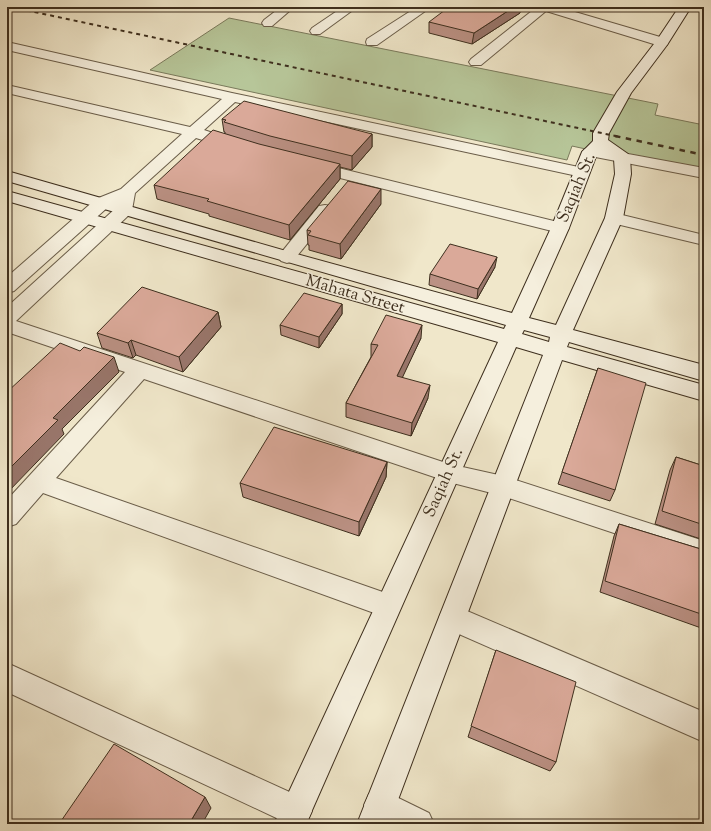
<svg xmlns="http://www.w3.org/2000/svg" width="711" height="831" font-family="'Sorts Mill Goudy',serif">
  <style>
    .green { fill: #b7c699; stroke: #7a7a5c }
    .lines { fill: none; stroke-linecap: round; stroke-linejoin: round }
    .street-casing { stroke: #6a5d49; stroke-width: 2 }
    .secondary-casing { stroke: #3e2f1e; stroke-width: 2 }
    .street { fill: #f5efdd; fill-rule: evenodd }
    .secondary { fill: #f5efdd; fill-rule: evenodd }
    .rail-far1 { stroke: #3e2f1e; stroke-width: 2; stroke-dasharray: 4 4; stroke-linecap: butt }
    .rail { stroke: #3e2f1e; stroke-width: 2.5; stroke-dasharray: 5.5 5.5; stroke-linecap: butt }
    .wall { fill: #bb9184; stroke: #3e2f1e }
    .shaded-wall { fill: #99766b; stroke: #3e2f1e }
    .building { fill: #daa999; stroke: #3e2f1e }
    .labels { text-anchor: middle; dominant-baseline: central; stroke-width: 3; stroke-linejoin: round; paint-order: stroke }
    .street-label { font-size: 17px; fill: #3e2f1e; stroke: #f5efdd }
  </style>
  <rect width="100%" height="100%" fill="#f0e7ca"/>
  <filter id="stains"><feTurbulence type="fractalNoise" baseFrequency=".005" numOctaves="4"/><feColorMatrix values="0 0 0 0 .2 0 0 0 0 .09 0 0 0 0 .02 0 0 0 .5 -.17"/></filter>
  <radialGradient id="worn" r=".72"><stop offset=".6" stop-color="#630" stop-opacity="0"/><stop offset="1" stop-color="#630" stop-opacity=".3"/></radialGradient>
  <polygon class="green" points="229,18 658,104 655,115 704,125 704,175 572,146 567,160 150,70"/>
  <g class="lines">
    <defs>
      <g id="street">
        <polygon points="281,7 294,7 272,26 264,26 262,23 264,20"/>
        <polygon points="343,7 357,7 320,34 312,34 310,31 312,28"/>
        <polygon points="417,7 431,7 377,45 367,45 366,42 367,39"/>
        <polygon points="537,7 558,7 667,39 668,42 667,45 657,45 546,11 481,65 471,65 469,62 471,59"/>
        <polygon points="7,42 232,93 588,169 590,172 588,175 582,177 235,102 204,130 240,142 243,145 240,148 235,150 196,138 135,193 132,210 130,214 16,321 449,464 503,476 704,541 704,563 503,496 449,482 144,379 56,478 397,597 401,606 397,615 388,618 43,493 16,524 7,527 7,500 125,372 7,332 7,307 116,208 117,203 108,207 14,291 7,293 7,277 96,199 121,189 182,134 7,93 7,85 190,127 222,99 7,50"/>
        <polygon points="590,147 704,168 704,178 585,155 582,152 585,149"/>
        <polygon points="310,161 566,224 569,228 566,232 560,233 304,169 302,166 304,163"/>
        <polygon points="325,205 331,206 333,210 331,214 293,261 287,263 281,261 278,257 281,253 319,206"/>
        <polygon points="614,213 704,235 704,245 608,222 605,218 608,214"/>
        <polygon points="453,605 704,712 704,742 443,627 439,618 443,609"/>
        <path d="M7 663 307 800 312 811 307 822C301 825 291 825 285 822L7 692Z"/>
        <polygon points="380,789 429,813 434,824 384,824 369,816 364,805 369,794"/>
      </g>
      <path id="secondary" d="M679 7H691L667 45 631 93 609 133 608 140 628 154 630 157 631 174 623 218 573 330 704 365V381L569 342 567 347 704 385V401L562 360 389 824H357L543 355 516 347 306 824H274L498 342 7 201V191L504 329 506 325 7 181V171L293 253 512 313 551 228 582 152 593 141V133L617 92 657 40ZM601 150 614 159 615 174 605 218 556 325 529 318 569 228 597 154ZM524 330 550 337 549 342 522 334Z"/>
    </defs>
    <use href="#street" class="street-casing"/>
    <use href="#secondary" class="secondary-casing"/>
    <use href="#street" class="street"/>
    <use href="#secondary" class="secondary"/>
    <polyline class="rail-far1" points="11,7 620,137"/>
    <polyline class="rail" points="615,136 704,155"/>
  </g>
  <g class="wall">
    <polygon points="520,13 472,44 429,33 429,22"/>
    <polygon points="222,119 372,134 372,147 352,170 340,167 340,179 290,240 209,216 209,214 157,199 154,185 225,134 225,132 224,132"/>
    <polygon points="381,204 341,259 309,250 309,245 308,245 307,230"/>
    <polygon points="495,267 477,299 429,285 430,274"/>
    <polygon points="342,304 342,314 319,348 281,335 280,325"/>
    <polygon points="218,312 221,327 183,372 136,355 133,358 102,348 97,333"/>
    <polygon points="421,338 402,377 428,398 411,436 346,417 346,403 371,357 371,344"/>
    <polygon points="598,368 615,490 610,501 558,484"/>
    <polygon points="676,457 704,466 704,540 655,524 670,470"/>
    <polygon points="387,462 386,477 359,536 243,497 240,483"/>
    <polygon points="619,524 704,550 704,629 600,592 614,536"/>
    <polygon points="496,650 556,762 550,771 468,737"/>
  </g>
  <g class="shaded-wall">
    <polygon points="514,7 521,7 520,13 472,44 474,33"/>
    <polygon points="372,134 372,147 352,170 352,156"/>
    <polygon points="340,164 340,179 290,240 289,225"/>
    <polygon points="381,189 381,204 341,259 340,244"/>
    <polygon points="497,257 495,267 477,299 478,289"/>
    <polygon points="342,304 342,314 319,348 319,337"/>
    <polygon points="218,312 221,327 183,372 179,357"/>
    <polygon points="422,325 421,338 397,389 397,376"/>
    <polygon points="131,340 136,355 133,358 128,343"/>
    <polygon points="114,357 119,372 62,429 64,434 7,493 7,471 53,418"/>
    <polygon points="430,385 428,398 411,436 412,423"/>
    <polygon points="387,462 386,477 359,536 359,522"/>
    <polygon points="205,797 211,808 202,824 189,824"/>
  </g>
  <g class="building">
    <polygon points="449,7 514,7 474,33 429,22"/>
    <polygon points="244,101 372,134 352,156 270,136 224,122 226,120 222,119"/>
    <polygon points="213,130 259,144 340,164 289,225 207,201 209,199 154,185"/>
    <polygon points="348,181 381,189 340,244 308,235 311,231 307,230"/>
    <polygon points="450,244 497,257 478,289 430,274"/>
    <polygon points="142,287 218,312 179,357 131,340 128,343 97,333"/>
    <polygon points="304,293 342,304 319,337 280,325"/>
    <polygon points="386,315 422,325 397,376 430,385 412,423 346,403 378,345 371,344"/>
    <polygon points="60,343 80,351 84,347 114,357 53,418 58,420 7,471 7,392"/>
    <polygon points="598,368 646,383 615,490 562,472"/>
    <polygon points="274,427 387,462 359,522 240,483"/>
    <polygon points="676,457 704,466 704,525 662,511"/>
    <polygon points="619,524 704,550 704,615 605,581"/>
    <polygon points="496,650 576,682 556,762 471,726"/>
    <polygon points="114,744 205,797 189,824 59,824"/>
  </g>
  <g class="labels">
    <g class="street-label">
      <text transform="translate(577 188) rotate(-67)">Saqiah St.</text>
      <text transform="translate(355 295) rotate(16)">Mahata Street</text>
      <text transform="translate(444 483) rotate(-66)">Saqiah St.</text>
    </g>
  </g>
  <rect width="711" height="831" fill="none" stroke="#f0e7ca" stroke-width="24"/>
  <rect x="8" y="8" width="695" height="815" fill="none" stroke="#3e2f1e" stroke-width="2"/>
  <rect x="12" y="12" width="687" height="807" fill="none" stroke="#3e2f1e"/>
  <rect width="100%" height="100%" filter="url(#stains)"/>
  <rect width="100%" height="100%" fill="url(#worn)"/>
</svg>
